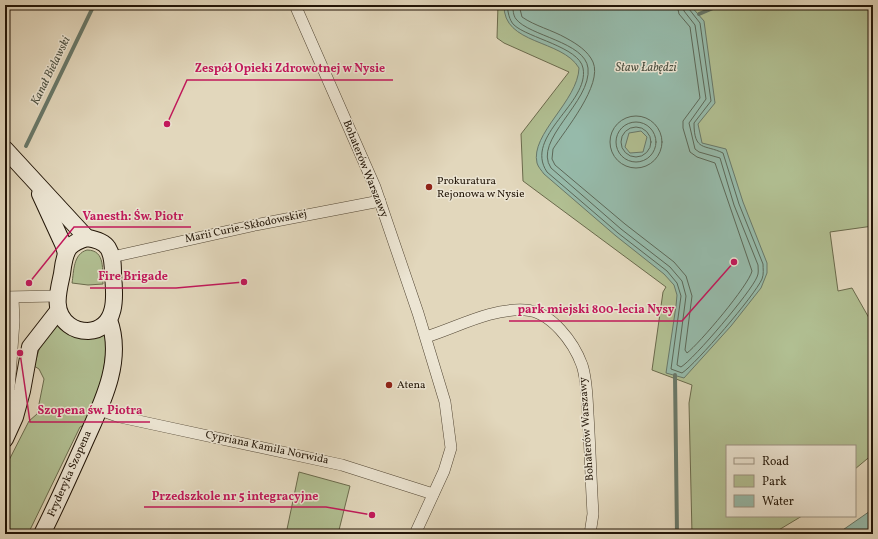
<svg xmlns="http://www.w3.org/2000/svg" width="878" height="539" font-family="Vollkorn,serif">
  <style>
    .green { fill: #b1bf92; stroke: #6a6a4c }
    .water { fill: #96baaa; stroke: #687869; fill-rule: evenodd }
    .lines { fill: none; stroke-linecap: round; stroke-linejoin: round }
    .shore { stroke: #5c6858; stroke-width: 1 }
    .stream { stroke: #687869; stroke-width: 4 }
    .street-casing { stroke: #524634; stroke-width: 12 }
    .secondary-casing { stroke: #221507; stroke-width: 18 }
    .street { stroke: #ece5d3; stroke-width: 11 }
    .secondary { stroke: #ece5d3; stroke-width: 16 }
    .poi-dot { fill: #8f2418; stroke: #ece5d3; stroke-width: 1.5 }
    .labels { text-anchor: middle; dominant-baseline: central; stroke-width: 3; stroke-linejoin: round; paint-order: stroke }
    .street-label { font-size: 11px; fill: #221507; stroke: #ece5d3 }
    .poi-label { font-size: 11px; fill: #221507; stroke: #ece5d3; text-anchor: start }
    .water-label { font-size: 12px; font-style: italic; fill: #4b4f40; stroke: #ece5d3 }
    .leader { fill: none; stroke: #c2185b; stroke-width: 1.5 }
    .callout-dot { fill: #c2185b; stroke: #ece5d3; stroke-width: 1.5 }
    .callout-label { font-size: 12px; text-anchor: middle; font-weight: bold; fill: #c2185b; stroke: #ece5d3; stroke-width: 3; stroke-linejoin: round; paint-order: stroke }
  </style>
  <rect width="100%" height="100%" fill="#e2d7bc"/>
  <filter id="stains"><feTurbulence type="fractalNoise" baseFrequency=".005" numOctaves="4"/><feColorMatrix values="0 0 0 0 .2 0 0 0 0 .09 0 0 0 0 .02 0 0 0 .5 -.17"/></filter>
  <radialGradient id="worn" r=".72"><stop offset=".6" stop-color="#630" stop-opacity="0"/><stop offset="1" stop-color="#630" stop-opacity=".3"/></radialGradient>
  <g class="green">
    <polygon points="498,5 873,5 873,226 830,232 838,291 852,288 873,325 873,454 855,469 855,446 727,446 727,516 802,516 772,534 692,534 689,403 692,385 652,370 663,292 666,287 523,181 521,134 569,72 504,43 497,38"/>
    <path d="M87 250C106 250 102 271 103 284L88 285 72 283C74 271 73 254 87 250Z"/>
    <path d="M58 325 86 338 104 335 107 336C105 372 101 390 88 423L80 427 28 534H5V468L29 421 37 414 44 379 39 369 34 366 41 343Z"/>
    <polygon points="299,472 350,486 338,534 286,534"/>
  </g>
  <g class="water">
    <path d="M504 5H690L704 21 715 103 698 124 702 143 726 149 743 202 767 263V273L761 288 731 326 684 378 666 373 676 306 677 295 674 285 664 274 616 236 544 174C542 171 538 167 537 163 530 134 578 101 579 68 562 39 503 45 504 5ZM641 131 647 137 643 152 630 153 625 147 629 133Z"/>
    <polygon points="873,509 873,530 868,534 837,534"/>
  </g>
  <g class="lines">
    <g class="shore">
      <path d="M507 5C508 12 509 20 514 25 528 38 579 47 583 68 590 103 523 136 547 172L618 233 667 271 677 283 681 296 671 369 682 373C696 364 755 295 762 279 764 274 763 269 763 264L739 204 723 153C705 144 694 152 694 123L711 101 700 23 689 9 688 5"/>
      <path d="M513 5C513 10 513 15 516 19 529 36 585 42 588 68 592 102 532 140 551 168L621 229 670 267 682 281 686 296 677 365 681 367C694 359 751 292 757 277 759 273 758 269 758 265L734 205 720 158 699 152 695 149 689 123 706 99 695 25 684 11 683 5"/>
      <path d="M519 5 522 17C535 26 552 30 566 38 577 44 588 51 593 62 603 85 565 130 553 149L552 159 555 165 625 224 674 262 686 276 692 296 685 350 687 353C699 344 749 285 752 271L715 163 697 157 690 152 683 128V121L700 98 690 27 679 14 677 5"/>
      <circle cx="636" cy="142" r="26"/>
      <circle cx="636" cy="142" r="20"/>
      <circle cx="636" cy="142" r="15"/>
    </g>
    <g class="stream">
      <polyline points="699,14 720,5"/>
      <polyline points="26,146 94,5"/>
      <polyline points="5,174 8,173"/>
      <polyline points="675,375 677,534"/>
    </g>
    <defs>
      <g id="street">
        <polyline points="295,5 375,187 418,313 445,402 451,448 444,471 415,534"/>
        <polyline points="112,257 255,225 380,201"/>
        <polyline points="5,297 57,296"/>
        <path d="M426 337C458 327 491 308 525 310 551 311 574 343 582 365 587 380 587 398 588 414 590 447 591 481 593 514L590 534"/>
        <polyline points="100,410 120,417 342,465 433,494"/>
        <polyline points="6,431 14,321 13,298"/>
      </g>
      <g id="secondary">
        <polyline points="5,149 87,238"/>
        <polyline points="40,194 63,244 66,253"/>
        <path d="M87 238C94 239 104 242 108 248 113 256 113 266 113 275 115 295 118 329 88 331 81 331 74 329 69 325 52 312 58 292 62 274 63 266 64 255 69 248 74 242 80 240 87 238Z"/>
        <polyline points="5,439 15,417 22,391 30,347 58,311"/>
        <path d="M42 534C56 506 69 477 82 448 99 409 125 363 109 320"/>
      </g>
    </defs>
    <use href="#street" class="street-casing"/>
    <use href="#secondary" class="secondary-casing"/>
    <use href="#street" class="street"/>
    <use href="#secondary" class="secondary"/>
  </g>
  <g class="poi-dot">
    <circle cx="429" cy="187" r="4"/>
    <circle cx="389" cy="385" r="4"/>
  </g>
  <g class="labels">
    <g class="street-label">
      <text transform="translate(365 169) rotate(68)">Bohaterów Warszawy</text>
      <text transform="translate(246 227) rotate(-12)">Marii Curie-Skłodowskiej</text>
      <text transform="translate(587 429) rotate(-94)">Bohaterów Warszawy</text>
      <text transform="translate(267 448) rotate(12)">Cypriana Kamila Norwida</text>
      <text transform="translate(70 474) rotate(-66)">Fryderyka Szopena</text>
    </g>
    <g class="poi-label">
      <text x="437" y="181">Prokuratura<tspan x="437" dy="13">Rejonowa w Nysie</tspan></text>
      <text x="397" y="385">Atena</text>
    </g>
    <g class="water-label">
      <text x="646" y="68">Staw Łabędzi</text>
      <text transform="translate(51 71) rotate(-64)">Kanał Bielawski</text>
    </g>
  </g>
  <path class="leader" d="M167 124L187 80H393M29 283L74 227H191M244 282L176 288H90M734 262L682 321H509M20 353L30 422H150M372 515L326 507H144"/>
  <g class="callout-dot">
    <circle cx="167" cy="124" r="4"/>
    <circle cx="29" cy="283" r="4"/>
    <circle cx="244" cy="282" r="4"/>
    <circle cx="734" cy="262" r="4"/>
    <circle cx="20" cy="353" r="4"/>
    <circle cx="372" cy="515" r="4"/>
  </g>
  <g class="callout-label">
    <text x="290" y="72">Zespół Opieki Zdrowotnej w Nysie</text>
    <text x="133" y="220">Vanesth: Św. Piotr</text>
    <text x="133" y="280">Fire Brigade</text>
    <text x="596" y="313">park miejski 800-lecia Nysy</text>
    <text x="90" y="414">Szopena św. Piotra</text>
    <text x="235" y="500">Przedszkole nr 5 integracyjne</text>
  </g>
  <rect width="878" height="539" fill="none" stroke="#e2d7bc" stroke-width="20"/>
  <rect x="6" y="6" width="866" height="527" fill="none" stroke="#221507" stroke-width="2"/>
  <rect x="10" y="10" width="858" height="519" fill="none" stroke="#221507"/>
  <rect x="726" y="445" width="130" height="72" fill="#ece5d3" stroke="#9b9281"/>
  <rect x="734" y="458" width="20" height="6" fill="#ece5d3" stroke="#9b9281"/>
  <text x="762" y="465" font-size="12" fill="#221507">Road</text>
  <rect x="734" y="475" width="20" height="12" fill="#b1bf92" stroke="#9b9281"/>
  <text x="762" y="485" font-size="12" fill="#221507">Park</text>
  <rect x="734" y="495" width="20" height="12" fill="#96baaa" stroke="#9b9281"/>
  <text x="762" y="505" font-size="12" fill="#221507">Water</text>
  <rect width="100%" height="100%" filter="url(#stains)"/>
  <rect width="100%" height="100%" fill="url(#worn)"/>
</svg>
